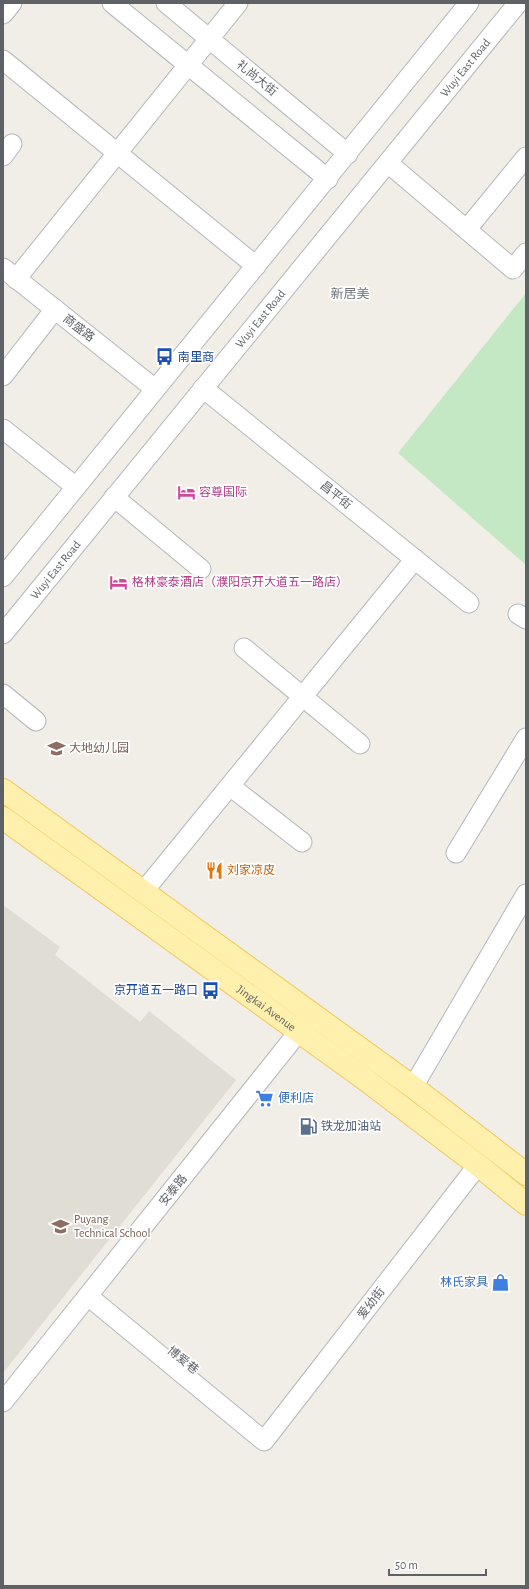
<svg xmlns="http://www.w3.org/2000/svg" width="529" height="1589" font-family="'Alegreya Sans','Noto Sans SC',sans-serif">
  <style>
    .education { fill: #e0ddd4 }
    .green { fill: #c3e8c3 }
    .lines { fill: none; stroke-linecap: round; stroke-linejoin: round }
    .minor-casing { stroke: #b4b7bb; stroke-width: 21 }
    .major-casing { stroke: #f4c75b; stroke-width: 24 }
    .minor { stroke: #fff; stroke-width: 19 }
    .major { stroke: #fff0ad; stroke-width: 22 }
    .labels { text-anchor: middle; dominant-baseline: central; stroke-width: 3.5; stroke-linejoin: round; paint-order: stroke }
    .street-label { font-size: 12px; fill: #5e6267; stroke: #fff }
    .transit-label { font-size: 12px; fill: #164399; stroke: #fff; text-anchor: start }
    .hotel-label { font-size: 12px; fill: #b23c85; stroke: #fff; text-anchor: start }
    .education-label { font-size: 12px; fill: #785e54; stroke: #fff; text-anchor: start }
    .food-label { font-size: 12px; fill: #c56008; stroke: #fff; text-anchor: start }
    .shop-label { font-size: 12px; fill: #366cbe; stroke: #fff; text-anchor: start }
    .service-label { font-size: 12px; fill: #4e5e75; stroke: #fff; text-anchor: start }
    .neighbourhood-label { font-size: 13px; fill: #6f7479; stroke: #fff }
  </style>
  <rect width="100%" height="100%" fill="#f0eee6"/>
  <polygon class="education" points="3,905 60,947 55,955 140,1022 149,1011 236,1080 3,1373"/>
  <polygon class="green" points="526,293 526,565 398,453"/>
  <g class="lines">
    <defs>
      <g id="minor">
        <polyline points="112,3 328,179"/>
        <polyline points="166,3 348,154"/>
        <polyline points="3,14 12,3"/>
        <polyline points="3,60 256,266"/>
        <polyline points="3,156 12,144"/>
        <polyline points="388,163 513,269 526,253"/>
        <polyline points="467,229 526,157"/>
        <polyline points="3,268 155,389"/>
        <polyline points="16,279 238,3"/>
        <polyline points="3,376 55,309"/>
        <polyline points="203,388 469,603"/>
        <polyline points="3,429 76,487"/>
        <polyline points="114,497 201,569"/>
        <polyline points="3,577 469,3"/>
        <polyline points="518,614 526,619"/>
        <path id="s1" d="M3 634 518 3"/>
        <polyline points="244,648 360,744"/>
        <polyline points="3,694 36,721"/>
        <polyline points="230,786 302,842"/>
        <polyline points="456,853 526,738"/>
        <polyline points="143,892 415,559"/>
        <polyline points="413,1087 526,894"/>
        <polyline points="88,1296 264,1441 478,1165"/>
        <polyline points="3,1402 308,1020"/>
      </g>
      <g id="major">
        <polyline points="3,790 413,1087 526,1174"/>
        <path id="s2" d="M3 818 362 1077 478 1165 526 1204"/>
      </g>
    </defs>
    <use href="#minor" class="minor-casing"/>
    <use href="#major" class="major-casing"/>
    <use href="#minor" class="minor"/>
    <use href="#major" class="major"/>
  </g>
  <defs>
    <symbol id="bus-bare" viewBox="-9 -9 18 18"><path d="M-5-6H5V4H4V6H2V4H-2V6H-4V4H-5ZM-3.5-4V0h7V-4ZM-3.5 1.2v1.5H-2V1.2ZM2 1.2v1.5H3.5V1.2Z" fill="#1a4fb4" stroke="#fff" stroke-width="2.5" paint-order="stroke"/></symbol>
    <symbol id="hotel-bare" viewBox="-9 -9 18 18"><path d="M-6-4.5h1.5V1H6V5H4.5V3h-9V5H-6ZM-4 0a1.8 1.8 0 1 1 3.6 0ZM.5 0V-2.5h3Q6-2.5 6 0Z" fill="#d1479c" stroke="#fff" stroke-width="2.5" paint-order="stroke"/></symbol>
    <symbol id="school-bare" viewBox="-9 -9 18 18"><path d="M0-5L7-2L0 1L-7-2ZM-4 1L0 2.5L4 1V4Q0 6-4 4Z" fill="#8d6e63" stroke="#fff" stroke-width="2.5" paint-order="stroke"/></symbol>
    <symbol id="restaurant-bare" viewBox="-9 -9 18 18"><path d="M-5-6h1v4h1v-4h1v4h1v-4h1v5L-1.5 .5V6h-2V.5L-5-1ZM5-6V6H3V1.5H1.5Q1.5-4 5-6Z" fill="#e8710a" stroke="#fff" stroke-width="2.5" paint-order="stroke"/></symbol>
    <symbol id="supermarket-bare" viewBox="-9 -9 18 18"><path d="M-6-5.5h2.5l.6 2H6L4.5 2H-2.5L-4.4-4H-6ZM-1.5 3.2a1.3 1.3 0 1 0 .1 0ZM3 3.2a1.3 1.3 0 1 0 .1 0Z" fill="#3f7fe0" stroke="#fff" stroke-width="2.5" paint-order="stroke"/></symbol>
    <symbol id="fuel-bare" viewBox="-9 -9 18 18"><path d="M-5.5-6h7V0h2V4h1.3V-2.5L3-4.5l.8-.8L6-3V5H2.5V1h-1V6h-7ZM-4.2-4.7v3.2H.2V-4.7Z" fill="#5c6f8a" stroke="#fff" stroke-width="2.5" paint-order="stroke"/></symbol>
    <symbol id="shop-bare" viewBox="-9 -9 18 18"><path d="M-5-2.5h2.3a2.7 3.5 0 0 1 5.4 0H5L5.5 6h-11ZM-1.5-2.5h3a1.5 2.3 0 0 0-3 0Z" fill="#3f7fe0" stroke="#fff" stroke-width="2.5" paint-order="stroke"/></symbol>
  </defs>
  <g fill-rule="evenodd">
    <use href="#bus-bare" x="152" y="344" width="25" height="25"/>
    <use href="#hotel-bare" x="174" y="480" width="25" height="25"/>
    <use href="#hotel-bare" x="106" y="570" width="25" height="25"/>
    <use href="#school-bare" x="44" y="736" width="25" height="25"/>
    <use href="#restaurant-bare" x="202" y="858" width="25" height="25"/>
    <use href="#bus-bare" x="198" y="978" width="25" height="25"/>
    <use href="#supermarket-bare" x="252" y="1086" width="25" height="25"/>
    <use href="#fuel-bare" x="296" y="1114" width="25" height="25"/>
    <use href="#school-bare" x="48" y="1214" width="25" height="25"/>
    <use href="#shop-bare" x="488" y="1270" width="25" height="25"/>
  </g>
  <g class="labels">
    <g class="street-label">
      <text stroke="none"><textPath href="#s1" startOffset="731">Wuyi East Road</textPath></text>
      <text transform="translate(257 78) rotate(39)">礼尚大街</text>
      <text stroke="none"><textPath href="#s1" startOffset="407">Wuyi East Road</textPath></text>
      <text transform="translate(79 328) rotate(38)">商盛路</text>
      <text transform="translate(336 495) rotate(39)">昌平街</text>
      <text stroke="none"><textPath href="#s1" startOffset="83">Wuyi East Road</textPath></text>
      <text stroke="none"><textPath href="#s2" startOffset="325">Jingkai Avenue</textPath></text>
      <text transform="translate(173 1190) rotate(-51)">安泰路</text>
      <text transform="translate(371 1303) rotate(-52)">爱幼街</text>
      <text transform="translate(183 1360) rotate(39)">博爱巷</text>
    </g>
    <g class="transit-label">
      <text x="178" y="357">南里商</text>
      <text x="198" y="990" text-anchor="end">京开道五一路口</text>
    </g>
    <g class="hotel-label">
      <text x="199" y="492">容尊国际</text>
      <text x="132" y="582">格林豪泰酒店（濮阳京开大道五一路店）</text>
    </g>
    <g class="education-label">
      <text x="69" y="748">大地幼儿园</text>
      <text x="74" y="1219">Puyang<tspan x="74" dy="14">Technical School</tspan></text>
    </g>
    <g class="food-label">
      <text x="227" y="870">刘家凉皮</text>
    </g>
    <g class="shop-label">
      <text x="278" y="1098">便利店</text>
      <text x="488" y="1282" text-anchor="end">林氏家具</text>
    </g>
    <g class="service-label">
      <text x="321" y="1126">铁龙加油站</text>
    </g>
    <g class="neighbourhood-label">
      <text x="350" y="294">新居美</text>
    </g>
  </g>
  <rect width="529" height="1589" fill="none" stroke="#5e6267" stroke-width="8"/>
  <path d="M389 1569v6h97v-6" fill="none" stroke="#5e6267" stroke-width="2"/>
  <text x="395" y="1569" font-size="12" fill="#5e6267" stroke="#ffffff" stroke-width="3" paint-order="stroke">50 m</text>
</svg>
